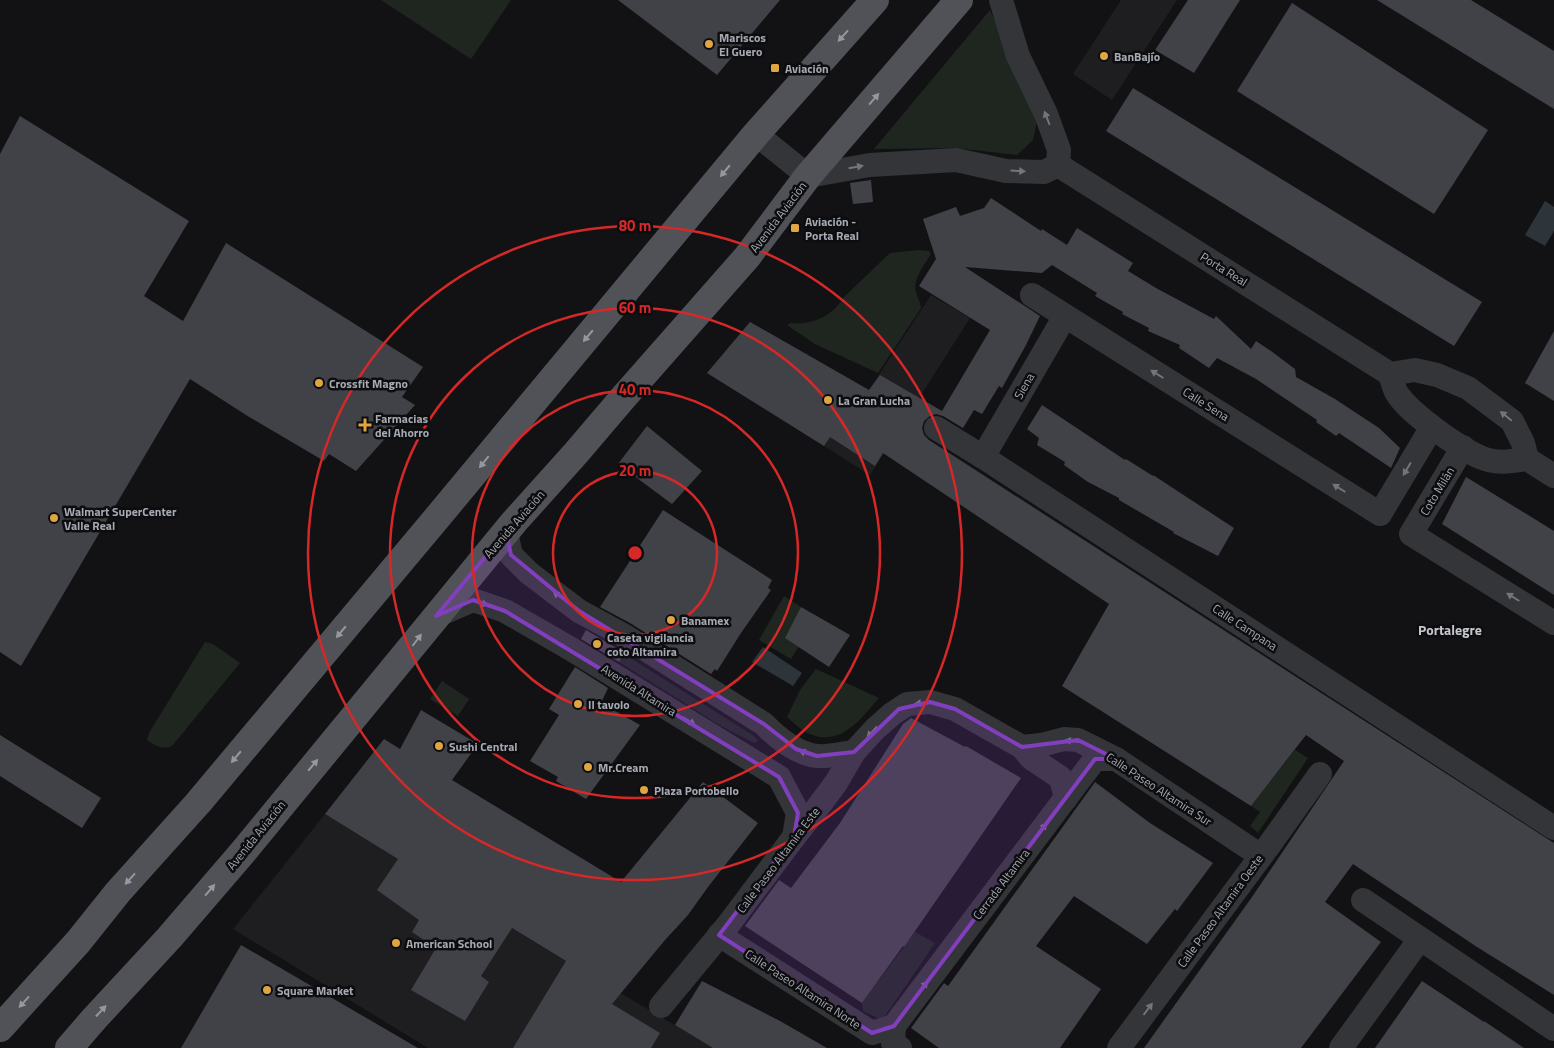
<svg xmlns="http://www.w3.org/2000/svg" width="1554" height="1048" font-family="'Titillium Web',sans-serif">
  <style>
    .built { fill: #1e1e20 }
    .green { fill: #1f2620 }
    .water { fill: #2d353b }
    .building { fill: #414247 }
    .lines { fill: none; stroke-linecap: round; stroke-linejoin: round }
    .minor { stroke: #343538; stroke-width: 24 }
    .primary { stroke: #505257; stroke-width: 28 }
    .oneway { fill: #9498a1 }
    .oneway2 { fill: #72757c }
    .marked { fill: #813fbd; fill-opacity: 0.2; stroke: #813fbd; stroke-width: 4; stroke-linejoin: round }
    .ring { fill: none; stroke: #d62828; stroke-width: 2.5 }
    .poi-dot { fill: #dea540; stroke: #0d0d0f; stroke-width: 2 }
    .labels { text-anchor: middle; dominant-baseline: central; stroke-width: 5; stroke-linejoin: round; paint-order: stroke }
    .poi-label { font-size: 12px; font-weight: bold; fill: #a5aab3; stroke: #0d0d0f; text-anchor: start }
    .street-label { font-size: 12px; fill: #a5aab3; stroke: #0d0d0f }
    .neighbourhood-label { font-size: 14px; font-weight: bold; fill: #c6c8cf; stroke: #0d0d0f }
    .centre { fill: #d62828; stroke: #0d0d0f; stroke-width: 2.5 }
    .ring-label { font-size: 15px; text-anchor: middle; font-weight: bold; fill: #d62828; stroke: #0d0d0f; stroke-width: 5; stroke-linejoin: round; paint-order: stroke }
  </style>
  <rect width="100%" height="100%" fill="#121214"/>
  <g class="built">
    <polygon points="1121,0 1177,0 1112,100 1073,74"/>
    <polygon points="931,295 970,318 870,475 707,373 750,322 869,390"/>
    <polygon points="325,814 559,957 714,1048 428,1048 233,929"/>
  </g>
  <g class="green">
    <polygon points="381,0 511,0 471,59"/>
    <polygon points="990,10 1007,45 1037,120 1033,140 1017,155 956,148 874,149"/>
    <path d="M918 250 929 251 931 254C925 264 912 280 916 292 918 299 920 301 921 308L878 373 815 344 787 325 790 323C812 325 832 317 844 297L890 253Z"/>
    <polygon points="784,596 801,607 799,646 791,659 759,640"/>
    <path d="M205 642 213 644 240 663 172 746C163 750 155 746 147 740L149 733Z"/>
    <polygon points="624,654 754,736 758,741 754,743 721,726 619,662"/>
    <path d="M816 669 879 698C859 721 839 749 805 732 799 728 793 722 787 717L800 690Z"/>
    <polygon points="442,681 469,699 458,716 430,699"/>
    <polygon points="1295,750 1308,758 1258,833 1250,826 1260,812 1251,806"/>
    <polygon points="915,932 935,943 883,1019 878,1018 863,1011 862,1003"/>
  </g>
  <g class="water">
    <polygon points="1545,201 1554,207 1554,231 1545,246 1525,235"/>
    <polygon points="763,647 802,673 793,686 752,662"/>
  </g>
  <g class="building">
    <polygon points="618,0 780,0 717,75"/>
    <polygon points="1188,0 1240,0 1194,73 1155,50"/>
    <polygon points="1377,0 1471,0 1554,51 1554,109"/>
    <polygon points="1292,3 1488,130 1434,214 1237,91"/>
    <polygon points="1133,88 1482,302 1454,346 1106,131"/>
    <polygon points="20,116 189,221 144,296 183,321 226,243 423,367 402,397 415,405 356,471 329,454 324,461 246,415 190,379 21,666 0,652 0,154"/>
    <polygon points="871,180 873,202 853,204 850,183"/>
    <polygon points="991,198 1041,231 1042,229 1067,245 1077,228 1133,263 1128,271 1156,288 1214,319 1216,316 1251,349 1256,341 1271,351 1295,369 1296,377 1335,399 1379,428 1400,448 1391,468 1339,433 1336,436 1316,422 1317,420 1256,379 1217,358 1209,368 1179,348 1180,345 1148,331 1149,328 1122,314 1123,312 1095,296 1097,293 1052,265 1042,273 965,267 1040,316 1026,345 1002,388 999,386 982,414 974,410 963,428 943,416 936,414 930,416 924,421 922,428 924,435 929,440 1554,843 1554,995 1477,947 1353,864 1325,902 1381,942 1301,1048 1144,1048 1252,897 1344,761 1306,735 1251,806 1062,686 1109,604 883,453 875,466 830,437 824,446 707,373 750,322 869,390 880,375 942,411 990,330 919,286 936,259 923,219 956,207 960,216 984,208"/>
    <polygon points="1554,331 1554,401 1525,383"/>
    <polygon points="1042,405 1125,460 1126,459 1153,476 1153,475 1234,528 1218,556 1173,533 1174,532 1119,500 1119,498 1088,482 1064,465 1065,462 1037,445 1039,438 1027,429"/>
    <polygon points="647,426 702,471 672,504 618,464"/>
    <polygon points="1466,477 1554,531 1554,595 1442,524"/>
    <polygon points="663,510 772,580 768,588 771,590 741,633 717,671 715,669 711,674 630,623 600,607"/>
    <polygon points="801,607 850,635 829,667 785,638"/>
    <polygon points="586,630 625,653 619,662 581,639"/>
    <polygon points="575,667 608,688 601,703 640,725 586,799 556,781 558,777 530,761 559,715 549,709"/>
    <polygon points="421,710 478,744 452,780 621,882 703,782 758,823 708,887 688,915 665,940 612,1004 660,1033 651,1048 513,1048 566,961 512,928 481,976 489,982 465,1021 411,990 436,948 412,932 419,920 377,890 398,859 325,814 384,739 400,749"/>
    <polygon points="911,718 965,747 966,746 1021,778 904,947 903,946 862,1003 745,926 779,880 791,888 840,823 903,724"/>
    <polygon points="0,735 101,798 82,828 0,776"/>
    <polygon points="1095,782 1150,823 1213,863 1177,911 1175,909 1147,944 1074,896 1036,946 1101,989 1060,1048 939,1048 911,1028 944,983 948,986"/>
    <polygon points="241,945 418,1048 181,1048"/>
    <polygon points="702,981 780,1021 827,1048 713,1048 675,1025"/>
    <polygon points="1422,981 1484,1022 1484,1021 1524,1048 1375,1048"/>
  </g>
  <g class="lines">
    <g class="minor">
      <polyline points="1001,0 1018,56 1046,114 1059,150 1058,165"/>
      <polyline points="756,134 808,176 870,165 956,160 1006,171 1044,172 1058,165"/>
      <polyline points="1058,165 1390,374 1415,370 1437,375 1468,388 1512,421 1523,443 1527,459"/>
      <polyline points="1032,295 1380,514 1432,427"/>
      <path d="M1390 374C1392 380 1394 390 1398 395 1412 415 1462 451 1485 459 1499 464 1513 461 1527 459L1554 476"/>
      <polyline points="936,428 983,457 1554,828"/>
      <polyline points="1463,447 1411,534 1554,623"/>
      <polyline points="983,457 1065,316"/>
      <path d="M506 532 511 555 529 573 579 611 623 635 764 724C777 738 799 755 818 756 830 757 843 753 854 752"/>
      <polyline points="436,616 473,600 505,611 571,649 779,777 798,813 794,837"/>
      <polyline points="1022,747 1031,758 1061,778 1066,798"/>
      <polyline points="1363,900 1554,1029"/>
      <polyline points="719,935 872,1033 894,1026 893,1043 900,1048"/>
      <polyline points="661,1006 728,925 794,837 818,807 836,783 854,752 875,729 892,714 907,704 930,702 955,709 1022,747 1041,745 1064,739 1078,740 1116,759 1261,856"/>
      <polyline points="894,1026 1095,759 1116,759"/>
      <polyline points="1119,1048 1270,844 1320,774"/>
      <polyline points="1341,1048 1420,939"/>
    </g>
    <g class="primary">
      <polyline points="0,1028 78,942 118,892 198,803 436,519 756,134 875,0"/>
      <polyline points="69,1048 94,1019 169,938 243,852 514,522 576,453 622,399 747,257 808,176 959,0"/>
    </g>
  </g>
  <defs><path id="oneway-solid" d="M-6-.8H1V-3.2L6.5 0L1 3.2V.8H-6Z" transform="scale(1.25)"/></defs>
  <g class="oneway">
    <use href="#oneway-solid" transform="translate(843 36) rotate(132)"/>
    <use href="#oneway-solid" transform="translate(874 99) rotate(-49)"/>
    <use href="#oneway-solid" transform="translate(725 171) rotate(130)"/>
    <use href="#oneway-solid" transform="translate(588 336) rotate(130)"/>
    <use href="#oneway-solid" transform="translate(484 462) rotate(129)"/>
    <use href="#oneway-solid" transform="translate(341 632) rotate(130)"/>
    <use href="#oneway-solid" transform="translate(417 640) rotate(-53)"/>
    <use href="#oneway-solid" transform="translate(236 757) rotate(130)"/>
    <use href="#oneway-solid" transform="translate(313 765) rotate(-50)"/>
    <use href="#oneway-solid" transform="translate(130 879) rotate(132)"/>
    <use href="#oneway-solid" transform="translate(210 890) rotate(-49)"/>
    <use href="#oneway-solid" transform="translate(24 1002) rotate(132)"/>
    <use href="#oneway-solid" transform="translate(101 1011) rotate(-47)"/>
  </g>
  <g class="oneway2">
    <use href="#oneway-solid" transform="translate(1047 118) rotate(-111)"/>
    <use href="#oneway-solid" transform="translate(856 167) rotate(-10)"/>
    <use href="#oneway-solid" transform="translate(1018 171) rotate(3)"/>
    <use href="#oneway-solid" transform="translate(1157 374) rotate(-148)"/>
    <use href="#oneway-solid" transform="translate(1506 416) rotate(-141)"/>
    <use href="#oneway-solid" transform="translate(1407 469) rotate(121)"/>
    <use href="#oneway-solid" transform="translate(1339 488) rotate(-148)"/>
    <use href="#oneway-solid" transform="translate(559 596) rotate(-143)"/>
    <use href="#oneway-solid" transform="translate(1513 597) rotate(-148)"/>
    <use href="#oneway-solid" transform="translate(481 603) rotate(16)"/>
    <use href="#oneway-solid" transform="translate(922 703) rotate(175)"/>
    <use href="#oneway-solid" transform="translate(689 721) rotate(32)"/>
    <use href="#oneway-solid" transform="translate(872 732) rotate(133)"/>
    <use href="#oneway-solid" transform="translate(1072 741) rotate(-173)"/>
    <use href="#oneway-solid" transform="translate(806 753) rotate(-161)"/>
    <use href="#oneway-solid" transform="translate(1042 829) rotate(-53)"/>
    <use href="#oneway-solid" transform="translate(923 987) rotate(-53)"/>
    <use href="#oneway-solid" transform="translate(1148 1009) rotate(-53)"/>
  </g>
  <path class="marked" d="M506 532 511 555 579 611 764 724 796 749 817 756 854 752 899 709 930 702 955 709 1022 747 1078 740 1116 759H1095L894 1026 872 1033 719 935 794 837 798 813 779 777 505 611 473 600 436 616Z"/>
  <g class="ring">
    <circle cx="635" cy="553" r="82"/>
    <circle cx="635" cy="553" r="163"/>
    <circle cx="635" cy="553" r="245"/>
    <circle cx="635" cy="553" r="327"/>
  </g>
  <g class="poi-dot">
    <circle cx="709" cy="44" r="5"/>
    <circle cx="1104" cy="56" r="5"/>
    <rect x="770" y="63" width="10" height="10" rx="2.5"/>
    <rect x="790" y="223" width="10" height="10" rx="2.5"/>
    <circle cx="319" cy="383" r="5"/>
    <circle cx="828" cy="400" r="5"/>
    <path d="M362.5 417.5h5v5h5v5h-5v5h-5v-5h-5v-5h5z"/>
    <circle cx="54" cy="518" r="5"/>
    <circle cx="671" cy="620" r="5"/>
    <circle cx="597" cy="644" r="5"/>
    <circle cx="578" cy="704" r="5"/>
    <circle cx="439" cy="746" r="5"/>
    <circle cx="588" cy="767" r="5"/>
    <circle cx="644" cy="790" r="5"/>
    <circle cx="396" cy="943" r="5"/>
    <circle cx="267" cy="990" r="5"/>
  </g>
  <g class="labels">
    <g class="poi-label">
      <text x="719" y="37">Mariscos<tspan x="719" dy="14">El Guero</tspan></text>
      <text x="1114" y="56">BanBajío</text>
      <text x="785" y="68">Aviación</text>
      <text x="805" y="221">Aviación -<tspan x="805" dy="14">Porta Real</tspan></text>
      <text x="329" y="383">Crossfit Magno</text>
      <text x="838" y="400">La Gran Lucha</text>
      <text x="375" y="418">Farmacias<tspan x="375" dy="14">del Ahorro</tspan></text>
      <text x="64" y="511">Walmart SuperCenter<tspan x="64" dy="14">Valle Real</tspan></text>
      <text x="681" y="620">Banamex</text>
      <text x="607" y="637">Caseta vigilancia<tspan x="607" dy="14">coto Altamira</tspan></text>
      <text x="588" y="704">Il tavolo</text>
      <text x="449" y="746">Sushi Central</text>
      <text x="598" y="767">Mr.Cream</text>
      <text x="654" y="790">Plaza Portobello</text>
      <text x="406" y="943">American School</text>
      <text x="277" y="990">Square Market</text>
    </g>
    <g class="street-label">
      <text transform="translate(778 217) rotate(-53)">Avenida Aviación</text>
      <text transform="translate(1224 269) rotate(32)">Porta Real</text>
      <text transform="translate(1024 386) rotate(-60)">Siena</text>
      <text transform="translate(1206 404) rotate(32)">Calle Sena</text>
      <text transform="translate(1437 491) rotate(-59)">Coto Milán</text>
      <text transform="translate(514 524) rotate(-49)">Avenida Aviación</text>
      <text transform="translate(1245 627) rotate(33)">Calle Campana</text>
      <text transform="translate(639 690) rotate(32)">Avenida Altamira</text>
      <text transform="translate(1159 789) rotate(33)">Calle Paseo Altamira Sur</text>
      <text transform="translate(256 835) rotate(-51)">Avenida Aviación</text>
      <text transform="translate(778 860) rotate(-53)">Calle Paseo Altamira Este</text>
      <text transform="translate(1001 884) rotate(-53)">Cerrada Altamira</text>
      <text transform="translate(1220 911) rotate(-54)">Calle Paseo Altamira Oeste</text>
      <text transform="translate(803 989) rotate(33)">Calle Paseo Altamira Norte</text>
    </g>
    <g class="neighbourhood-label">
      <text x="1450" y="629">Portalegre</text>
    </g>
  </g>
  <circle cx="635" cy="553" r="8" class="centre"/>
  <g class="ring-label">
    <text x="635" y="231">80 m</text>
    <text x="635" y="313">60 m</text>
    <text x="635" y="395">40 m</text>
    <text x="635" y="476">20 m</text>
  </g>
</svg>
